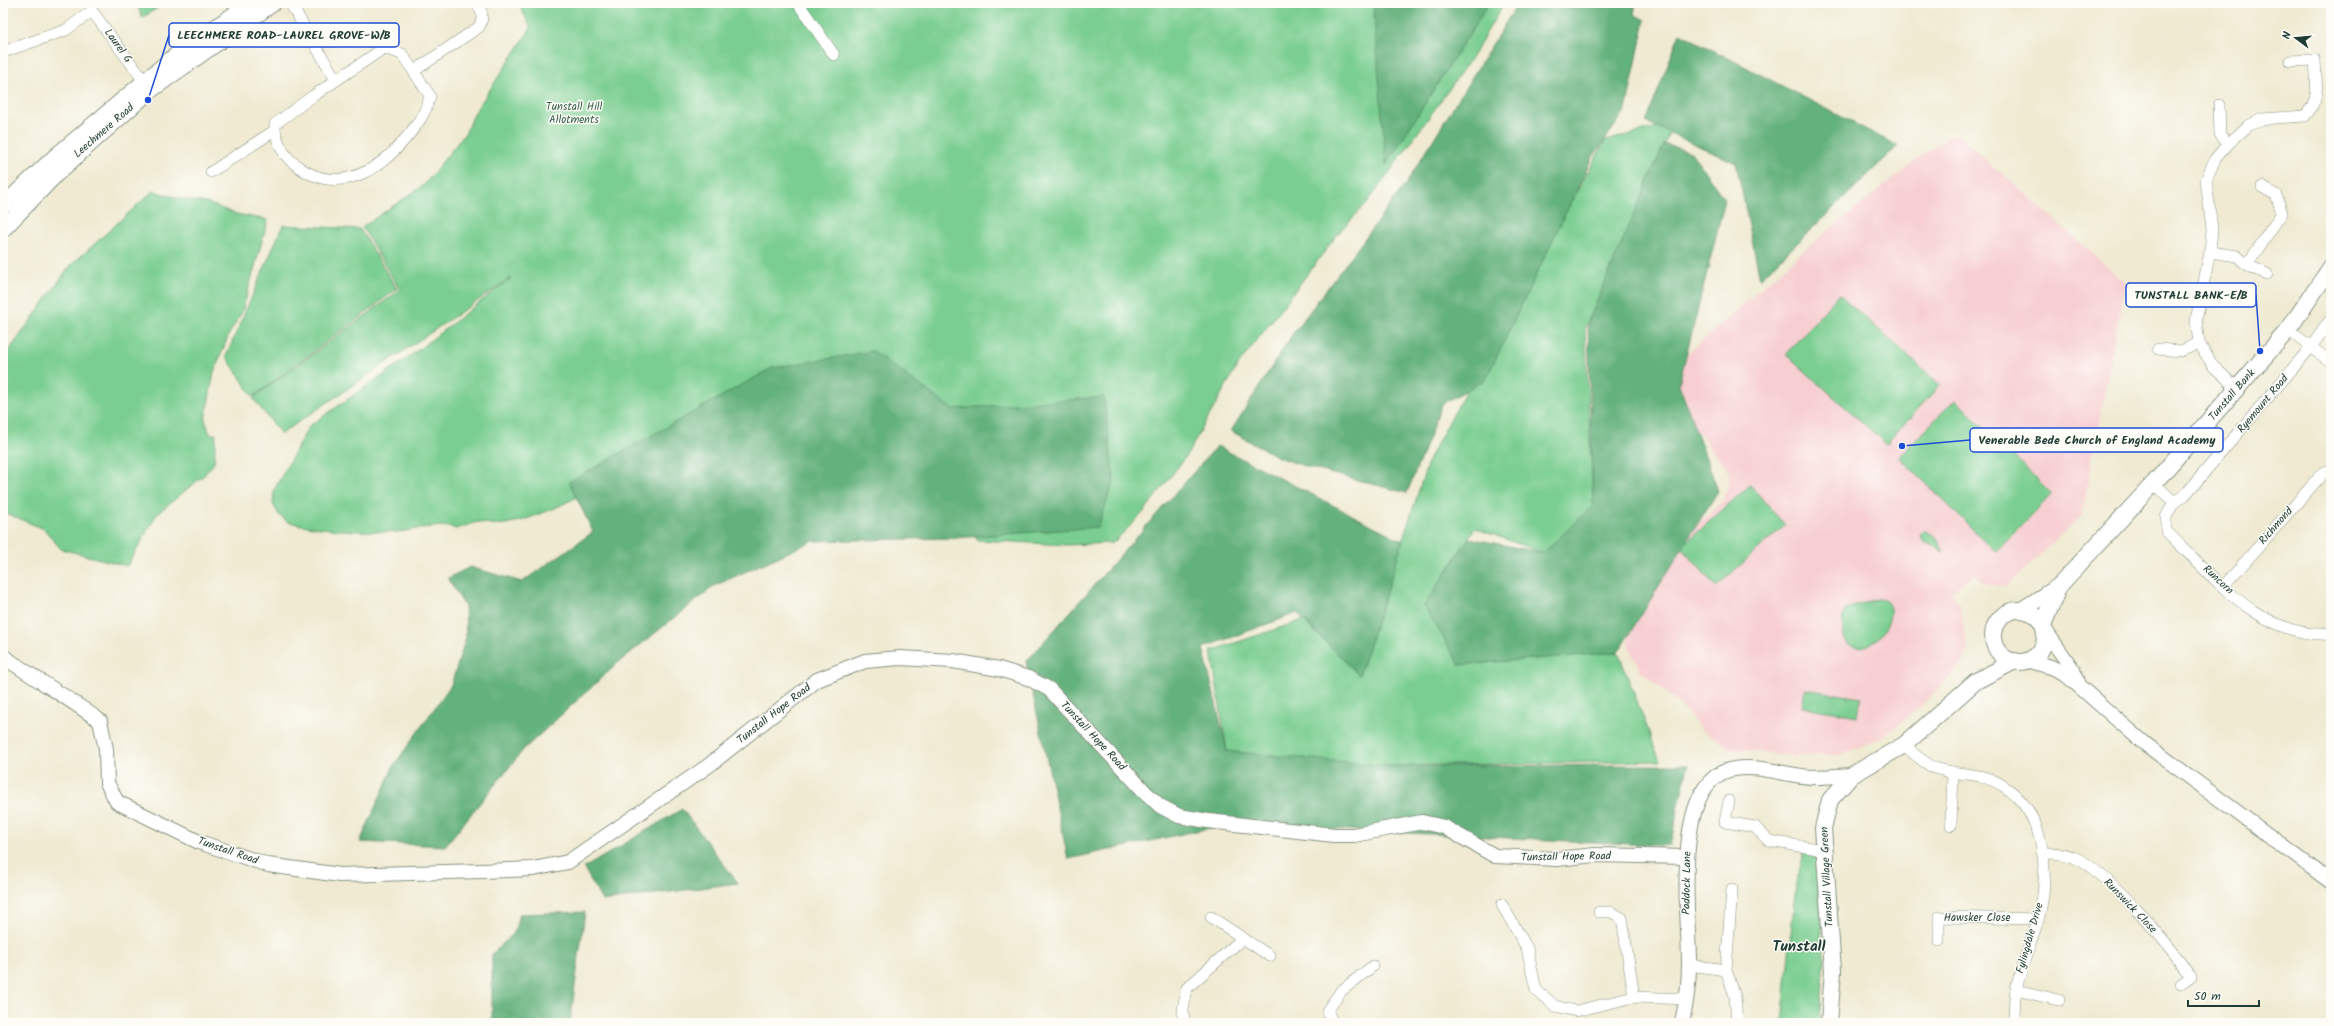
<svg xmlns="http://www.w3.org/2000/svg" width="2334" height="1026" font-family="Kalam,sans-serif">
  <style>
    .built { fill: #f7cfd2 }
    .green { fill: #7ace91; stroke: #4c8662 }
    .forest { fill: #63b17b; stroke: #417758 }
    .lines { fill: none; stroke-linecap: round; stroke-linejoin: round }
    .minor-casing { stroke: #879482; stroke-width: 12 }
    .tertiary-casing { stroke: #879482; stroke-width: 16 }
    .secondary-casing { stroke: #879482; stroke-width: 18 }
    .minor { stroke: #fff; stroke-width: 11 }
    .tertiary { stroke: #fff; stroke-width: 14 }
    .secondary { stroke: #fff; stroke-width: 16 }
    .labels { text-anchor: middle; dominant-baseline: central; stroke-width: 3; stroke-linejoin: round; paint-order: stroke }
    .street-label { font-size: 11px; fill: #1f3d34; stroke: #fdfcf7 }
    .park-label { font-size: 11px; fill: #36614b; stroke: #fdfcf7 }
    .district-label { font-size: 15px; font-weight: bold; fill: #1f3d34; stroke: #fdfcf7 }
    .leader { fill: none; stroke: #1d4ed8; stroke-width: 1.5 }
    .callout-dot { fill: #1d4ed8; stroke: #fdfcf7; stroke-width: 1.5 }
    .callout { fill: #fdfcf7; stroke: #1d4ed8; stroke-width: 1.5 }
    .callout-label { font-size: 12px; text-anchor: middle; font-weight: bold; fill: #1f3d34 }
  </style>
  <rect width="100%" height="100%" fill="#fdfcf7"/>
  <filter id="ink" filterUnits="userSpaceOnUse"><feTurbulence type="fractalNoise" baseFrequency=".025" numOctaves="2"/><feDisplacementMap in="SourceGraphic" scale="8" xChannelSelector="R" yChannelSelector="G"/><feConvolveMatrix kernelMatrix="1 2 1 2 8 2 1 2 1" color-interpolation-filters="sRGB"/></filter>
  <filter id="wash" filterUnits="userSpaceOnUse"><feTurbulence type="fractalNoise" baseFrequency=".012" numOctaves="4" result="noise"/><feDisplacementMap in="SourceGraphic" scale="16" xChannelSelector="R" yChannelSelector="G"/><feGaussianBlur stdDeviation="0.9" result="paint"/><feColorMatrix in="noise" values="0 0 0 0 0 0 0 0 0 0 0 0 0 0 0 0 0 1.4 0 .05"/><feComposite in="paint" operator="in"/></filter>
  <g filter="url(#wash)">
    <rect width="100%" height="100%" fill="#efead1"/>
    <polygon class="built" points="1958,135 2125,282 2082,516 2007,586 1991,585 1981,581 1974,574 1951,592 1959,603 1968,648 1965,661 1920,707 1882,737 1841,755 1794,756 1730,748 1703,731 1677,702 1640,670 1629,645 1625,620 1685,535 1722,502 1729,484 1729,472 1690,421 1679,394 1678,374 1684,357 1797,256 1919,158 1947,138"/>
    <g class="green">
      <polygon points="137,3 165,3 142,18"/>
      <path d="M518 3H1504L1472 57 1368 202 1341 230 1238 365 1187 455 1143 513 1113 543 1067 545 978 540 877 368 620 476 553 509 521 521 498 525 477 522 456 529C440 522 415 531 396 532 364 532 318 530 288 522L279 515 273 504 274 490 309 426 405 360 511 278 281 434 253 398 400 290 362 227 424 185 466 132 475 112 531 28Z"/>
      <polygon points="1673,123 1652,178 1585,328 1593,506 1543,553 1475,528 1424,606 1469,664 1618,652 1660,761 1230,769 1211,651 1303,620 1359,675 1430,456 1605,141"/>
      <polygon points="153,191 186,200 207,203 236,214 268,220 242,312 229,334 214,372 205,420 210,434 216,434 214,463 204,475 157,514 127,566 61,549 44,529 3,512 3,359 70,266"/>
      <polygon points="283,225 360,229 397,289 253,397 226,356"/>
      <polygon points="1839,294 1940,385 1886,444 1786,354"/>
      <polygon points="1955,399 2052,494 1996,552 1899,457"/>
      <polygon points="1750,485 1785,525 1716,587 1681,547"/>
      <polygon points="1925,530 1936,537 1944,552 1923,541 1920,535"/>
      <path d="M1877 599C1905 598 1884 650 1856 647 1849 647 1845 643 1844 636 1842 627 1841 617 1846 609Z"/>
      <polygon points="1805,689 1861,698 1858,716 1802,707"/>
      <polygon points="1805,850 1817,860 1824,956 1819,1023 1782,1023 1796,883"/>
    </g>
    <g class="forest">
      <polygon points="1373,3 1489,3 1386,165"/>
      <polygon points="1518,3 1636,3 1634,14 1645,20 1626,110 1592,158 1486,379 1442,404 1407,493 1310,468 1278,457 1231,431 1292,335 1405,185"/>
      <polygon points="1680,33 1898,146 1760,279 1736,163 1646,122"/>
      <polygon points="1664,144 1691,152 1725,200 1679,384 1718,491 1618,652 1460,665 1424,606 1469,538 1543,553 1593,506 1588,322"/>
      <polygon points="873,351 952,409 1104,397 1114,481 1098,527 955,538 813,541 714,586 619,662 524,749 445,846 360,842 394,765 451,685 466,637 465,607 448,578 470,567 522,582 593,532 569,482 772,368"/>
      <polygon points="1217,446 1403,541 1359,675 1297,613 1203,648 1227,751 1391,766 1688,765 1670,846 1228,824 1068,859 1026,662"/>
      <polygon points="682,809 738,883 602,901 584,868"/>
      <polygon points="585,912 570,1023 492,1023 492,954 514,933 519,914"/>
    </g>
  </g>
  <g filter="url(#ink)">
    <g class="lines">
      <defs>
        <g id="minor">
          <polyline points="290,3 336,80"/>
          <polyline points="798,3 834,55"/>
          <polyline points="92,11 144,81"/>
          <path d="M384 48 402 54 430 96C426 113 417 125 406 138 375 175 332 198 290 160 282 152 274 136 275 124L313 96Z"/>
          <polyline points="3,52 66,30 92,11"/>
          <path d="M414 71 479 27C484 17 483 12 476 3"/>
          <polyline points="2219,105 2220,134 2228,144"/>
          <polyline points="211,172 274,131"/>
          <polyline points="2210,252 2237,256 2247,265 2282,213 2276,195 2262,187"/>
          <polyline points="2247,265 2267,274"/>
          <polyline points="2288,330 2331,362"/>
          <polyline points="2158,349 2181,351 2199,343"/>
          <path d="M2237 388 2213 366 2199 343 2196 320 2210 252 2212 229 2206 180 2215 159 2228 144 2248 126 2262 119 2305 116C2321 99 2316 82 2315 60L2290 61"/>
          <path d="M2154 483 2174 502 2166 517V531C2212 575 2261 639 2331 634"/>
          <polyline points="2174,502 2185,495 2311,347 2331,319"/>
          <polyline points="2224,586 2324,472 2331,471"/>
          <path d="M1904 745C1913 753 1923 763 1935 768 1960 777 1980 770 2005 787 2047 815 2050 875 2038 920 2031 943 2021 966 2016 990 2014 1000 2015 1012 2013 1023"/>
          <polyline points="1729,801 1725,822 1755,827 1769,841 1824,850"/>
          <polyline points="1951,825 1953,772"/>
          <path d="M2043 853C2053 853 2064 853 2073 857 2107 870 2170 945 2191 977L2181 984"/>
          <polyline points="1502,905 1527,948 1536,990 1555,1006 1576,1011 1634,997 1687,999"/>
          <polyline points="1599,912 1611,912 1622,918 1634,997"/>
          <polyline points="1211,917 1270,956"/>
          <polyline points="1939,941 1939,917 2038,919"/>
          <polyline points="1689,965 1726,970 1735,996 1737,1023"/>
          <polyline points="1726,970 1732,889"/>
          <polyline points="2016,990 2059,1000"/>
          <polyline points="1184,1023 1183,1009 1187,988 1243,938"/>
          <polyline points="1333,1023 1327,1011 1341,991 1373,966"/>
        </g>
        <g id="tertiary">
          <polyline points="2045,630 2073,670 2077,682"/>
          <path d="M3 656C35 679 69 698 100 721L106 749 107 783 117 802 199 842 268 865 340 875 482 871 533 869 568 862 708 766 817 680 865 661 900 658 953 661 999 669 1028 678 1049 689 1145 792 1160 806 1179 816 1208 821 1334 835H1354L1422 822 1444 827 1495 856 1557 859 1595 855 1686 857"/>
          <polyline points="2027,660 2051,667 2064,673 2144,743 2331,882"/>
          <path d="M1682 1023C1686 1004 1689 985 1689 966 1690 921 1670 786 1729 770 1756 763 1786 776 1813 777 1826 777 1839 776 1852 775"/>
        </g>
        <g id="secondary">
          <polyline points="3,206 54,158 185,48 252,3"/>
          <polyline points="3,229 57,173 149,91 273,3"/>
          <polyline points="2022,610 2059,586 2154,483 2288,330 2331,267"/>
          <circle cx="2019" cy="636" r="26"/>
          <polyline points="2043,625 2059,586"/>
          <polyline points="1829,1023 1833,971 1823,828 1830,800 1852,775 1904,745 1976,681 2015,661"/>
        </g>
      </defs>
      <use href="#minor" class="minor-casing"/>
      <use href="#tertiary" class="tertiary-casing"/>
      <use href="#secondary" class="secondary-casing"/>
      <use href="#minor" class="minor"/>
      <use href="#tertiary" class="tertiary"/>
      <use href="#secondary" class="secondary"/>
    </g>
  </g>
  <g class="labels">
    <g class="street-label">
      <text transform="translate(118 46) rotate(54)">Laurel G</text>
      <text transform="translate(104 131) rotate(-41)">Leechmere Road</text>
      <text transform="translate(2232 395) rotate(-49)">Tunstall Bank</text>
      <text transform="translate(2263 404) rotate(-50)">Ryemount Road</text>
      <text transform="translate(2276 526) rotate(-49)">Richmond</text>
      <text transform="translate(2218 580) rotate(43)">Runcorn</text>
      <text transform="translate(774 714) rotate(-38)">Tunstall Hope Road</text>
      <text transform="translate(1093 736) rotate(47)">Tunstall Hope Road</text>
      <text transform="translate(228 851) rotate(19)">Tunstall Road</text>
      <text transform="translate(1566 857) rotate(-1)">Tunstall Hope Road</text>
      <text transform="translate(1827 877) rotate(-93)">Tunstall Village Green</text>
      <text transform="translate(1687 883) rotate(-89)">Paddock Lane</text>
      <text transform="translate(2130 906) rotate(46)">Runswick Close</text>
      <text x="1977" y="918">Hawsker Close</text>
      <text transform="translate(2030 938) rotate(-74)">Fylingdale Drive</text>
    </g>
    <g class="park-label">
      <text x="574" y="107">Tunstall Hill<tspan x="574" dy="13">Allotments</tspan></text>
    </g>
    <g class="district-label">
      <text x="1799" y="947">Tunstall</text>
    </g>
  </g>
  <path class="leader" d="M148 100L169 35M2260 351L2256 295M1902 446L1970 440"/>
  <g class="callout-dot">
    <circle cx="148" cy="100" r="4"/>
    <circle cx="2260" cy="351" r="4"/>
    <circle cx="1902" cy="446" r="4"/>
  </g>
  <g class="callout">
    <rect x="169" y="23" width="230" height="24" rx="4"/>
    <rect x="2126" y="283" width="130" height="24" rx="4"/>
    <rect x="1970" y="428" width="253" height="24" rx="4"/>
  </g>
  <g class="callout-label">
    <text x="284" y="39">LEECHMERE ROAD-LAUREL GROVE-W/B</text>
    <text x="2191" y="299">TUNSTALL BANK-E/B</text>
    <text x="2097" y="444">Venerable Bede Church of England Academy</text>
  </g>
  <rect width="2334" height="1026" fill="none" stroke="#fdfcf7" stroke-width="16"/>
  <g transform="translate(2296 38) rotate(286)" stroke="#fdfcf7" stroke-width="3" paint-order="stroke">
  <path d="M0-3L7 15L0 10L-7 15Z" fill="#1f3d34"/>
  <text y="-6" font-size="11" font-weight="bold" text-anchor="middle" fill="#1f3d34">N</text>
  </g>
  <path d="M2188 1000v6h71v-6" fill="none" stroke="#1f3d34" stroke-width="2"/>
  <text x="2194" y="1000" font-size="12" fill="#1f3d34" stroke="#fdfcf7" stroke-width="3" paint-order="stroke">50 m</text>
</svg>
